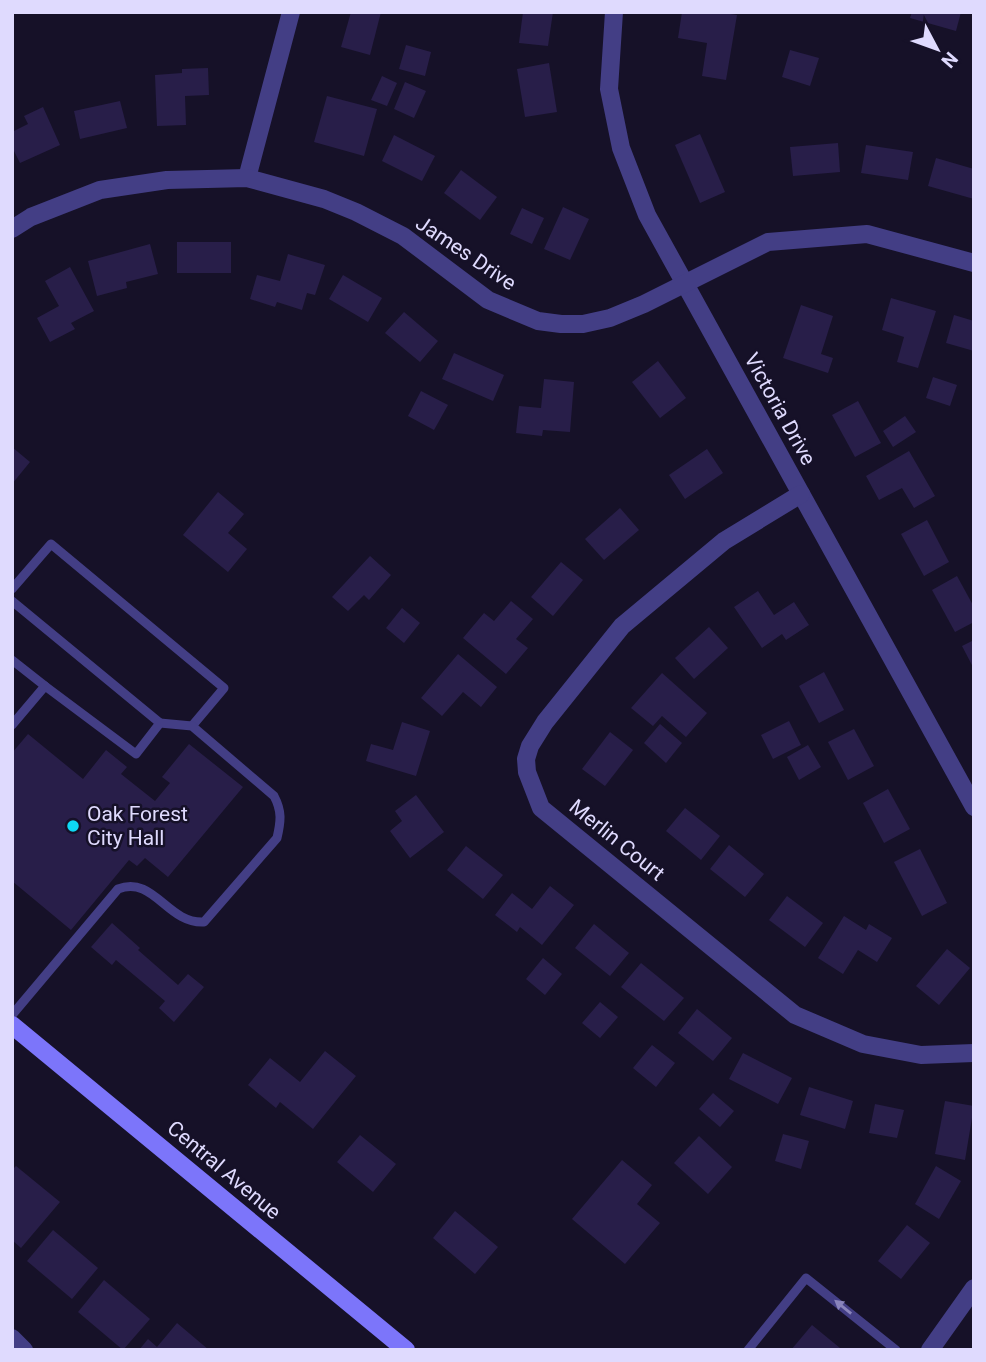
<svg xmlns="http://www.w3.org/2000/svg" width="986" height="1362" font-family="Roboto,sans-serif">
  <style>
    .building { fill: #281e49 }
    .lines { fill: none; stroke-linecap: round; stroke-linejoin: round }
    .lane { stroke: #433e85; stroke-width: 9 }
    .street { stroke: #433e85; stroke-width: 18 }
    .secondary { stroke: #7c75fa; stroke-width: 18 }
    .oneway { fill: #8984bb }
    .poi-dot { fill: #0ed9f5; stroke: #161128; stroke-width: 2.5 }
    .labels { text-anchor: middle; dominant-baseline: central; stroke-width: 5; stroke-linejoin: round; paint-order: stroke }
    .street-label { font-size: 21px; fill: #dfdafe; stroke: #161128 }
    .poi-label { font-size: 21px; fill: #dfdafe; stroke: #161128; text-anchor: start }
  </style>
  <rect width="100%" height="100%" fill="#161128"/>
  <g class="building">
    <polygon points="351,12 381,12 370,55 341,47"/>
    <polygon points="523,12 553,12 548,46 519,43"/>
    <polygon points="682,12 717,12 737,15 726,80 702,76 707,43 678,38"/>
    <polygon points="912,12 961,12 956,31 910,18"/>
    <polygon points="406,45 431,52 425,76 399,69"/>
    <polygon points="790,50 819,58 810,86 782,77"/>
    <polygon points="549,63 557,112 525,117 517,69"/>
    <polygon points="208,68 209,95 185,96 186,125 157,126 155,75 182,73 182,69"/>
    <polygon points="382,76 397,83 387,106 371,100"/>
    <polygon points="405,82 426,91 414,118 394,109"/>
    <polygon points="327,96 377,109 364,156 314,142"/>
    <polygon points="120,101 127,128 80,139 74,111"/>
    <polygon points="43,107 60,145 20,163 12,147 12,132 28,124 24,116"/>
    <polygon points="700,134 725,192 700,203 675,145"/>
    <polygon points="394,135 435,156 422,181 382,161"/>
    <polygon points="838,143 840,172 793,176 790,147"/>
    <polygon points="866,145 913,152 908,180 861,173"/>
    <polygon points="936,158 974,169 974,199 928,186"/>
    <polygon points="461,170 497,197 480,220 444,193"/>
    <polygon points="563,207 589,219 570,260 544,249"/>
    <polygon points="522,208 544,218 532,244 510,234"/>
    <rect x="177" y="242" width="54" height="31"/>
    <polygon points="150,244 158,274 126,282 127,288 97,296 88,261"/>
    <polygon points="288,254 325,265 315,295 307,293 302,310 277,302 275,307 250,299 257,275 280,281"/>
    <polygon points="70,267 94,311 71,323 75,329 50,342 37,318 59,306 45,281"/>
    <polygon points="343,275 382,298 368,322 329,299"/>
    <polygon points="891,298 936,311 918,368 897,362 904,337 882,330"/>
    <polygon points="801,305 833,316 821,354 833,358 828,373 783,358"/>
    <polygon points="404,312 438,341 420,362 385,333"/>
    <polygon points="954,315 974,321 974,351 946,343"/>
    <polygon points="454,353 504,375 493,401 442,379"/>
    <polygon points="658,361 686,398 660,418 632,382"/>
    <polygon points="933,377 957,385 950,406 926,398"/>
    <polygon points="544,379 574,382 570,432 543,430 542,436 516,433 519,406 541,408"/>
    <polygon points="421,391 448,405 434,430 408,416"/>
    <polygon points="858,401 881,443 855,457 832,415"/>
    <polygon points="905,416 916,432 893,447 883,431"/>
    <polygon points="12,447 30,462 12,484"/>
    <polygon points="707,449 723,473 685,499 669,475"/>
    <polygon points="909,451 935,496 914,508 902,488 879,500 866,476"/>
    <polygon points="218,492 244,514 228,533 247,549 228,572 183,535"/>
    <polygon points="620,508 639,530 604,560 585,539"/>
    <polygon points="927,520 949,562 924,576 901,534"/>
    <polygon points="370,556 391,575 369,600 364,595 348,611 332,597"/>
    <polygon points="561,562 583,580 553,616 531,597"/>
    <polygon points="957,576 974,607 974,622 955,632 932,590"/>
    <polygon points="758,591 774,615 794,602 809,625 786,640 782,634 762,648 734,607"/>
    <polygon points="511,601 533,619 516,639 528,648 506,674 463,638 484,613 494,621"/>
    <polygon points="402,608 420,623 404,643 386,628"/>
    <polygon points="709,627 728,648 694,679 675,658"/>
    <polygon points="974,640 974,669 962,646"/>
    <polygon points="458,654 497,687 481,707 463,692 442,716 421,698"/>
    <polygon points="824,672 844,710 819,723 799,686"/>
    <polygon points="662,673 707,713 686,737 662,716 653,726 631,708"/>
    <polygon points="789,721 801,745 773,759 761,735"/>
    <polygon points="402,722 430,731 416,776 366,761 371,744 393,750"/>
    <polygon points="660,724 682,743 666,763 644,743"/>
    <polygon points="854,729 874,766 848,780 828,742"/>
    <polygon points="610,732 633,750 605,786 582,769"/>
    <polygon points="28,734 83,779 106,750 127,767 121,774 155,801 170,783 162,777 189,744 243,787 168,877 145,858 137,866 129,860 71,930 12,881 12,753"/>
    <polygon points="808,745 821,767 799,780 787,757"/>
    <polygon points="888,789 910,829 884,843 863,803"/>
    <polygon points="416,795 444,832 410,858 390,831 402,821 395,811"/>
    <polygon points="685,808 720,836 701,860 666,831"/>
    <polygon points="729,845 764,874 745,897 710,869"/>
    <polygon points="466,846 503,875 483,899 447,870"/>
    <polygon points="920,849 947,903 922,916 894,862"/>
    <polygon points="550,886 574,905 542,945 520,927 517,932 495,915 512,893 532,909"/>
    <polygon points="787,896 823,923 805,947 769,920"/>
    <polygon points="844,916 866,930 869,924 892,938 877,962 858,950 843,974 818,958"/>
    <polygon points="112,923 140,948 138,950 178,985 188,974 204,987 174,1022 159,1008 165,1001 116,960 112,965 91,947"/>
    <polygon points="594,924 629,953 610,976 575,948"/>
    <polygon points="947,949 970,968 939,1005 916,986"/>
    <polygon points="543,958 562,974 545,995 526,979"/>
    <polygon points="641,963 684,998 664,1021 621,987"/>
    <polygon points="600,1002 618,1017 600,1038 582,1023"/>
    <polygon points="697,1009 732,1038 713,1061 678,1033"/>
    <polygon points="652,1045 675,1063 656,1087 633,1068"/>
    <polygon points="325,1051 356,1076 313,1129 280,1102 276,1108 248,1085 270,1058 300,1082"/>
    <polygon points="743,1053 792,1078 778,1104 729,1079"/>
    <polygon points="809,1087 853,1101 845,1129 800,1115"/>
    <polygon points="713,1093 734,1111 720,1127 699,1109"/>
    <polygon points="945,1101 974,1106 965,1160 935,1154"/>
    <polygon points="875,1104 904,1110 897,1138 869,1133"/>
    <polygon points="783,1134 809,1141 801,1169 775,1161"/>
    <polygon points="360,1135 396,1164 373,1192 337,1162"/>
    <polygon points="699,1136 732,1167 708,1194 674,1163"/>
    <polygon points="622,1160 652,1185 637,1204 660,1223 625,1264 572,1219"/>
    <polygon points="16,1166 60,1202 21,1248 12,1240 12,1170"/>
    <polygon points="936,1166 961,1181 939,1219 915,1204"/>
    <polygon points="455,1211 498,1247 475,1274 433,1238"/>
    <polygon points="907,1225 930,1243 901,1279 878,1261"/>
    <polygon points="53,1230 98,1268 72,1299 27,1261"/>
    <polygon points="104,1280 150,1319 123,1350 78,1312"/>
    <polygon points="177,1323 209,1350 139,1350 148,1339 157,1347"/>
    <polygon points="812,1325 840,1348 838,1350 791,1350"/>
  </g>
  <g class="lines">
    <g class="lane">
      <polyline points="12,589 51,544 224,688 192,726"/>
      <polyline points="12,601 160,723"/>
      <polyline points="12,660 45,686"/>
      <path d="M12 725 45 686 136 754 160 723 192 726 274 796C282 811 281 821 277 838L204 922C167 924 154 875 118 889L12 1015"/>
      <polyline points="748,1350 806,1278 896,1350"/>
    </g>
    <g class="street">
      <polyline points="614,12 609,89 621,148 647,215 974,807"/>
      <polyline points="247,178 291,12"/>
      <polyline points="12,229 31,217 100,190 167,180 247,178 324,199 356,212 403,236 488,300 538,321 561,324 583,324 610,318 644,304 768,242 867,234 974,263"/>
      <polyline points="801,494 724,541 622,626 545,722 530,746 526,759 527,772 541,808 795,1015 863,1044 921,1055 974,1053"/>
      <polyline points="12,1338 24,1350"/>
      <polyline points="930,1350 974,1288"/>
    </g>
    <polyline class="secondary" points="12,1025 406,1350"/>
  </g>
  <defs><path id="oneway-solid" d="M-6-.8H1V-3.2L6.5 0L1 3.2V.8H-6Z" transform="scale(1.75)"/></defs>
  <use class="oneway" href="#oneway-solid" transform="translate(843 1307) rotate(-141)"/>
  <circle class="poi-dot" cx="73" cy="826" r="7"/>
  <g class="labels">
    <g class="street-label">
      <text transform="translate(466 253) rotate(34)">James Drive</text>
      <text transform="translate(780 409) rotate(61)">Victoria Drive</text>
      <text transform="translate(617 840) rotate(39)">Merlin Court</text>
      <text transform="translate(224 1170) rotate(40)">Central Avenue</text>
    </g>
    <g class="poi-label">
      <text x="87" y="814">Oak Forest<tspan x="87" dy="24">City Hall</tspan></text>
    </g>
  </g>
  <rect width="986" height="1362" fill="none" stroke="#dfdafe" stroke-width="28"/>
  <g transform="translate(937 49) rotate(131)" stroke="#161128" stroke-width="5" paint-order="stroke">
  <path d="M0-5L12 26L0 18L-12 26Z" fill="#dfdafe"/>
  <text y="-10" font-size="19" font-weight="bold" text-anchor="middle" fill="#dfdafe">N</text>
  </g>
</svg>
